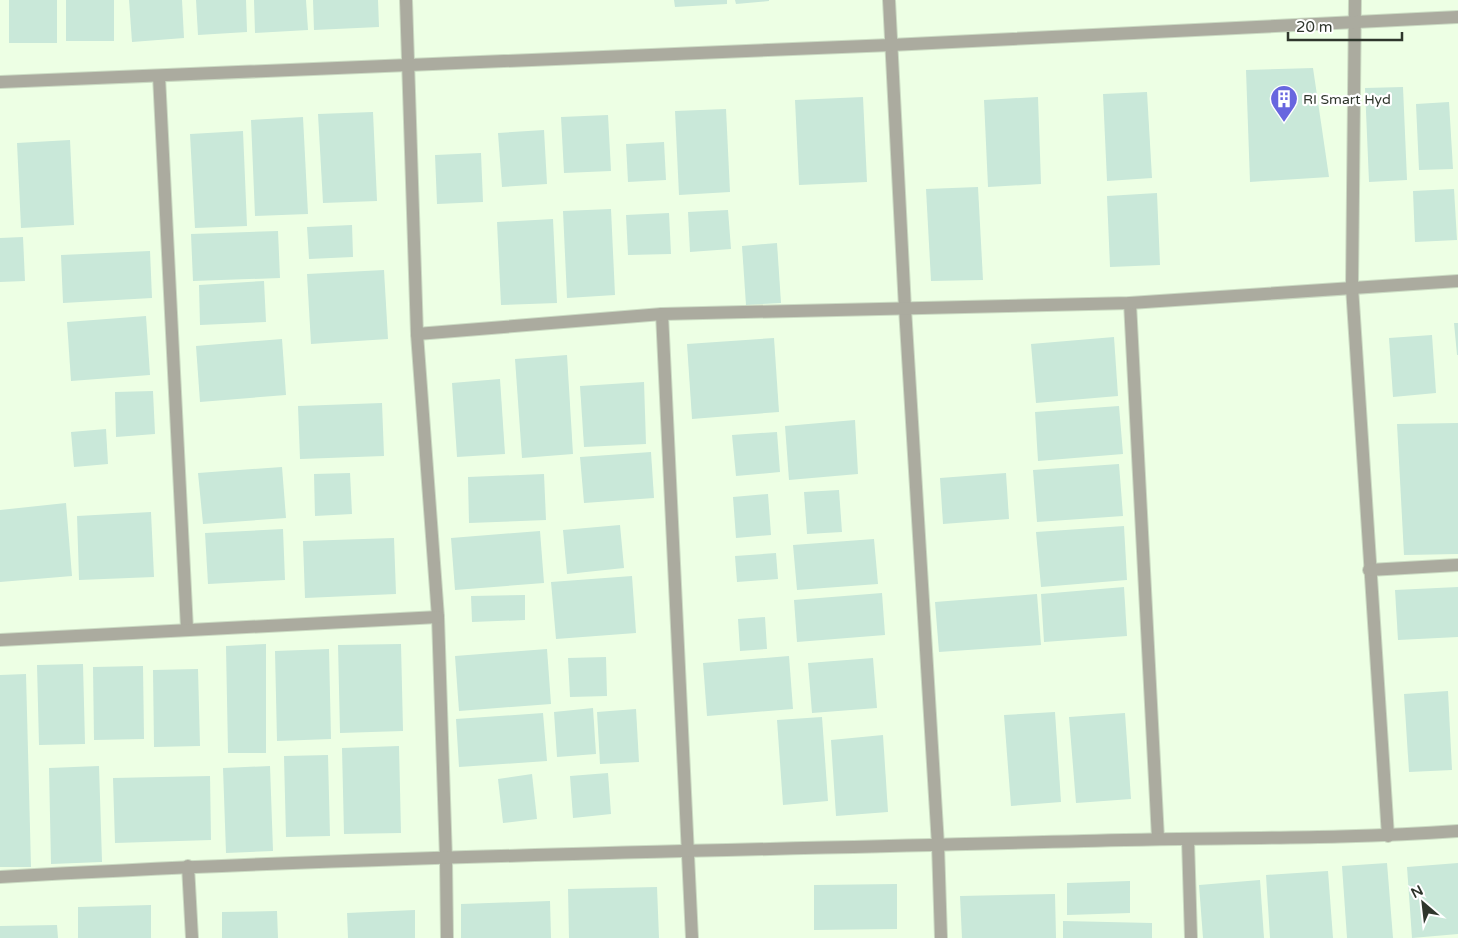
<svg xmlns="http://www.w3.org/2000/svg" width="1458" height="938" font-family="'Varela Round',sans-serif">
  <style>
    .building { fill: #c9e8d9 }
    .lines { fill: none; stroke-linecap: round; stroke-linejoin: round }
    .street-casing { stroke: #cbdbc3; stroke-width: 14 }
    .street { stroke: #abab9f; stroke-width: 12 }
    .labels { text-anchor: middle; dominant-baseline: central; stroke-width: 4.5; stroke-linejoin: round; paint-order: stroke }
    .poi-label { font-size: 14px; fill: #2f362c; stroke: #fff; text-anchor: start }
  </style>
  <rect width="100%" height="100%" fill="#edffe4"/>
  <g class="building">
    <rect x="9" y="0" width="48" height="43"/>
    <rect x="66" y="0" width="48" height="41"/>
    <polygon points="129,0 182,0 184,38 132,42"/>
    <polygon points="196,0 246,0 247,32 198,35"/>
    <polygon points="254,0 306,0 308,30 255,33"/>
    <polygon points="313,0 378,0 379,27 314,30"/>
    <polygon points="674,0 727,0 727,4 675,7"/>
    <polygon points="735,0 769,0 769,1 736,4"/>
    <polygon points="1313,68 1329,177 1250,182 1246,70"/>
    <polygon points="1403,87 1407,180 1369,182 1365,88"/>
    <polygon points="1147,92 1152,178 1107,181 1103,94"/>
    <polygon points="863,97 867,182 799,185 795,100"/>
    <polygon points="1038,97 1041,184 988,187 984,100"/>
    <polygon points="1449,102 1453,169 1419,170 1416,104"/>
    <polygon points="726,109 730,192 679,195 675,111"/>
    <polygon points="373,112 377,201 323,203 318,114"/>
    <polygon points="608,115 611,171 564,173 561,117"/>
    <polygon points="303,117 308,214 255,216 251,120"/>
    <polygon points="544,130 547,184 502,187 498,133"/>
    <polygon points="243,131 247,226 195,228 190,134"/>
    <polygon points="70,140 74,225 21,228 17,143"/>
    <polygon points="664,142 666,180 628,182 626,144"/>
    <polygon points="481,153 483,202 437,204 435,155"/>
    <polygon points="978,187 983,280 931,281 926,189"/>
    <polygon points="1454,189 1457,240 1415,242 1413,191"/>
    <polygon points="1157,193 1160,265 1110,267 1107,196"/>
    <polygon points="611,209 615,295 567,298 563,211"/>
    <polygon points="728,210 731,249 690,252 688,212"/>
    <polygon points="669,213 671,254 628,255 626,215"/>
    <polygon points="553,219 557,303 501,305 497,222"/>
    <polygon points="352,225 353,257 309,259 307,227"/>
    <polygon points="278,231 280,278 193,281 191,234"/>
    <polygon points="23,237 25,281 0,282 0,238"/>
    <polygon points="777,243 781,303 746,305 742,246"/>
    <polygon points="150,251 152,298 63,303 61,255"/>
    <polygon points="384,270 388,339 311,344 307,274"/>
    <polygon points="264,281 266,322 200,325 199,285"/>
    <polygon points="146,316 150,375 71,381 67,322"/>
    <polygon points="1454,323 1458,323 1458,355 1457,355"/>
    <polygon points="1432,335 1436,393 1393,397 1389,338"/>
    <polygon points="1114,337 1118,396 1036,403 1031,344"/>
    <polygon points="774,338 779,412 692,419 687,344"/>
    <polygon points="282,339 286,395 200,402 196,346"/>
    <polygon points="567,355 573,454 522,458 515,359"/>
    <polygon points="500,379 505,454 457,457 452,383"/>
    <polygon points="644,382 646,444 584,447 580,386"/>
    <polygon points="153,391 155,434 116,437 115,392"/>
    <polygon points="382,403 384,456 300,459 298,406"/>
    <polygon points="1119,406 1123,454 1038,461 1035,412"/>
    <polygon points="855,420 858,474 789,480 785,426"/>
    <polygon points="1458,423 1458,554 1404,555 1397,424"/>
    <polygon points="106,429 108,464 74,467 71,432"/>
    <polygon points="777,432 780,472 736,476 732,435"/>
    <polygon points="651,452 654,498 584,503 580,457"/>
    <polygon points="1119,464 1123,516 1037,522 1033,470"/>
    <polygon points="282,467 286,518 203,524 198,473"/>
    <polygon points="350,473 352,514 315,516 314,474"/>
    <polygon points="1006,473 1009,519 943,524 940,478"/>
    <polygon points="544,474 546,520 469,523 468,477"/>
    <polygon points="839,490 842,532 807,534 804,492"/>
    <polygon points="768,494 771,535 736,538 733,497"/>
    <polygon points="66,503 72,576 0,582 0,510"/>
    <polygon points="151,512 154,577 79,580 77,516"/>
    <polygon points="620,525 624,568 567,574 563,530"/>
    <polygon points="1124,526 1127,580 1041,587 1036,532"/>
    <polygon points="283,529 285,580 208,584 205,533"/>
    <polygon points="540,531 544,583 455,590 451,538"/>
    <polygon points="394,538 396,594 305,598 303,541"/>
    <polygon points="874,539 878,584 797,590 793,545"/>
    <polygon points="776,553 778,579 737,582 735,556"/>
    <polygon points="632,576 636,633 556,639 551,582"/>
    <polygon points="1124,587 1127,636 1044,642 1041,594"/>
    <polygon points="1458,587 1458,637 1398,640 1395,590"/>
    <polygon points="882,593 885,635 797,642 794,600"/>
    <polygon points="1037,594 1041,645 939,652 935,602"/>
    <polygon points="525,595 525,620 472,622 471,596"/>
    <polygon points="765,617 767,649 740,651 738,619"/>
    <polygon points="266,644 266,753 228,753 226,646"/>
    <polygon points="401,644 403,731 340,733 338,645"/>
    <polygon points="329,649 331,739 277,741 275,651"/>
    <polygon points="547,649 551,704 459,711 455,656"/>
    <polygon points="789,656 793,709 707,716 703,663"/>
    <polygon points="606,657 607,696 570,697 568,658"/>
    <polygon points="873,658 877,708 812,713 808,663"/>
    <polygon points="83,664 85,744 39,745 37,665"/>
    <polygon points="143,666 144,739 94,740 93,667"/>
    <polygon points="198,669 200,746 154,747 153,670"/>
    <polygon points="26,674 31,867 0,867 0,675"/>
    <polygon points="1448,691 1452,770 1409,772 1404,694"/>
    <polygon points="593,708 596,754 557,757 554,712"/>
    <polygon points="636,709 639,762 600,764 597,712"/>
    <polygon points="1055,712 1061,802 1011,806 1004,715"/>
    <polygon points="543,713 547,761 459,767 456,719"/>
    <polygon points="1125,713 1131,799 1076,803 1069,717"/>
    <polygon points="822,717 828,801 783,805 777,720"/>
    <polygon points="883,735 888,812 836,816 831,740"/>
    <polygon points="399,746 401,833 344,834 342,748"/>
    <polygon points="328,755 330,836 286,837 284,756"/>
    <polygon points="99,766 102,862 51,864 49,768"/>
    <polygon points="270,766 273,851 226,853 223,768"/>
    <polygon points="608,773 611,814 573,818 570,776"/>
    <polygon points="532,774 537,819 503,823 498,779"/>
    <polygon points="210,776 211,840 115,843 113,778"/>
    <polygon points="1387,863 1393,938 1347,938 1342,866"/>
    <polygon points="1458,863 1458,934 1412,938 1407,867"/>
    <polygon points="1328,871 1333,938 1270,938 1266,875"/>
    <polygon points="1260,880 1264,938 1203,938 1199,885"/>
    <polygon points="1130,881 1130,913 1067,915 1067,883"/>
    <polygon points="897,884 897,929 814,930 814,885"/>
    <polygon points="657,887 659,938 569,938 568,889"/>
    <polygon points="1055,894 1056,938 962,938 960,896"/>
    <polygon points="550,901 551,938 461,938 461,904"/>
    <polygon points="151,905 151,938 78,938 78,907"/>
    <polygon points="415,910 415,938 348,938 347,913"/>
    <polygon points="277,911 278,938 222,938 222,912"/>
    <polygon points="1063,921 1152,923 1152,938 1063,938"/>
    <polygon points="57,925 58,938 0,938 0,926"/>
  </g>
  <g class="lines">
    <defs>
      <g id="street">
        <polyline points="406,0 417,334 438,617 446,859 447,938"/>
        <polyline points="889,0 905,308 938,845 941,938"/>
        <polyline points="1355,0 1352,287 1388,836"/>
        <polyline points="159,76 187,629"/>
        <polyline points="0,82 891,45 1458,17"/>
        <polyline points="1130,303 1158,838"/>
        <polyline points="662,314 692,938"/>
        <polyline points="417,334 662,314 1130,303 1458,281"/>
        <polyline points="1369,570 1458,565"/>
        <polyline points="0,640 438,617"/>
        <polyline points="1188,840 1191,938"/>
        <polyline points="188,866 192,938"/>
        <path d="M0 877C361 856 723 851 1084 841 1209 837 1334 840 1458 831"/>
      </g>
    </defs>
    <use href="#street" class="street-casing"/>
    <use href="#street" class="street"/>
  </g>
  <defs>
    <symbol id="building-pin" viewBox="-11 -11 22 30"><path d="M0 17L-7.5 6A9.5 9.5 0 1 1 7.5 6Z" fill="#6866df" stroke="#fff"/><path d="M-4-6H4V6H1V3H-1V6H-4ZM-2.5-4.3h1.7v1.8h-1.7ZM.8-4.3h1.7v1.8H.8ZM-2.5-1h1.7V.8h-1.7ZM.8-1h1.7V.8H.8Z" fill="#fff"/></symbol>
  </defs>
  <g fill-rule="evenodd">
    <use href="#building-pin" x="1268" y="83" width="32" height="43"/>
  </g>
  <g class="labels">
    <g class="poi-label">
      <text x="1303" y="99">RI Smart Hyd</text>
    </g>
  </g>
  <g transform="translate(1423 903) rotate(332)" stroke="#ffffff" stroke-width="4" paint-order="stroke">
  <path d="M0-4L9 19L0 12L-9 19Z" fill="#2f362c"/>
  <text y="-8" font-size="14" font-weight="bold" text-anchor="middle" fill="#2f362c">N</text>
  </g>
  <path d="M1288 32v8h114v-8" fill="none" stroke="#2f362c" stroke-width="2.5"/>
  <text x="1296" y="32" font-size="15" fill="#2f362c" stroke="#ffffff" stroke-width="4" paint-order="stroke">20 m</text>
</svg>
